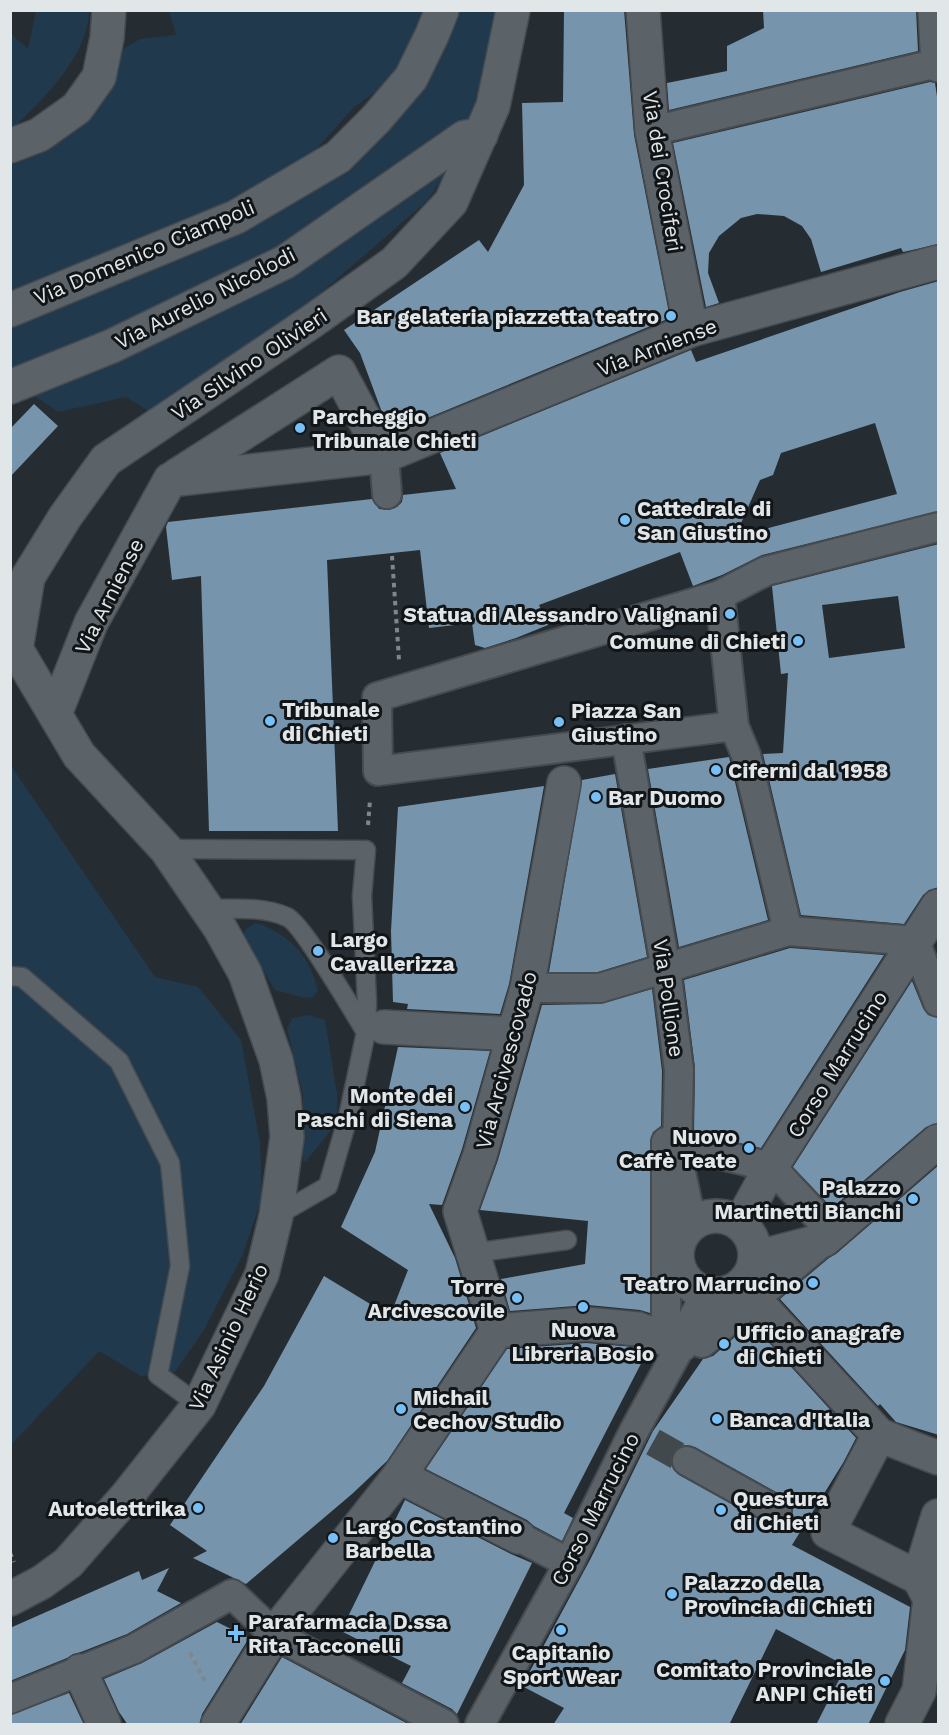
<svg xmlns="http://www.w3.org/2000/svg" width="949" height="1735" font-family="'Work Sans',sans-serif">
  <style>
    .green { fill: #21394c }
    .building { fill: #7695ad; fill-rule: evenodd }
    .lines { fill: none; stroke-linecap: round; stroke-linejoin: round }
    .pedestrian-tunnel { stroke: #42494d; stroke-width: 28; stroke-dasharray: 28 14; stroke-linecap: butt }
    .service-casing { stroke: #464b50; stroke-width: 21 }
    .pedestrian-casing { stroke: #464b50; stroke-width: 32 }
    .minor-casing { stroke: #464b50; stroke-width: 36 }
    .tertiary-casing { stroke: #464b50; stroke-width: 36 }
    .secondary-casing { stroke: #464b50; stroke-width: 36 }
    .path { stroke: #80868a; stroke-width: 4; stroke-dasharray: 4.5 4.5; stroke-linecap: butt }
    .service { stroke: #5b6369; stroke-width: 18 }
    .pedestrian { stroke: #5b6369; stroke-width: 28 }
    .minor { stroke: #5b6369; stroke-width: 33 }
    .tertiary { stroke: #5b6369; stroke-width: 33 }
    .secondary { stroke: #5b6369; stroke-width: 33 }
    .poi-dot { fill: #76c0f7; stroke: #121517; stroke-width: 2 }
    .labels { text-anchor: middle; dominant-baseline: central; stroke-width: 6; stroke-linejoin: round; paint-order: stroke }
    .street-label { font-size: 21px; fill: #e1e6e9; stroke: #121517 }
    .poi-label { font-size: 21px; font-weight: bold; fill: #e1e6e9; stroke: #121517; text-anchor: start }
  </style>
  <rect width="100%" height="100%" fill="#262d32"/>
  <g class="green">
    <path d="M36 11H89C89 55 41 102 11 130L10 33 28 49Z"/>
    <polygon points="169,11 433,11 401,74 354,107 311,155 251,199 11,297 11,155 126,47 140,39 176,35"/>
    <polygon points="460,11 504,11 477,115 459,154 427,201 302,309 150,412 126,397 58,412 26,390 11,392 10,328 242,232 347,170 388,130 426,86 449,41"/>
    <polygon points="11,766 155,977 198,987 241,1040 260,1143 262,1197 243,1254 204,1330 175,1372 141,1376 99,1351 11,1445"/>
    <path d="M255 923C262 924 267 927 273 930 299 945 310 961 318 990L313 997 305 998 275 990 243 937 245 930Z"/>
    <polygon points="309,1015 325,1020 337,1094 337,1123 306,1161 303,1161 303,1095 287,1028 293,1018"/>
  </g>
  <g class="building">
    <polygon points="564,10 624,10 634,135 670,318 425,419 425,417 391,429 383,415 360,353 344,330 479,240 488,252 524,185 522,103 563,102"/>
    <polygon points="763,10 916,10 918,51 669,110 667,83 727,71 727,46 764,28"/>
    <polygon points="930,82 935,83 939,110 939,244 903,252 901,248 821,272 811,239 802,226 784,216 757,214 741,218 719,236 709,253 708,273 719,303 706,307 673,143"/>
    <path d="M939 281V511L762 555 722 575 693 586 680 552 539 605 548 625 516 638 485 648 475 645 472 623 429 628 420 550 327 560 338 831H209L201 576 172 580 166 527 168 522 372 499 379 509 389 510 397 507 402 502 403 495 456 489 440 453 691 350 696 362 900 292ZM875 423 897 494 735 537 760 480 773 475 781 453Z"/>
    <polygon points="34,404 58,426 10,477 10,429"/>
    <path d="M939 544V887L929 890 923 895 904 924 801 915 763 754 783 753 788 673 781 674 772 586ZM898 596 905 648 829 658 822 605Z"/>
    <polygon points="729,757 768,920 679,947 648,769"/>
    <polygon points="615,774 647,957 598,972 549,972 582,780"/>
    <polygon points="544,786 509,984 500,1014 407,1009 408,1004 393,1002 391,931 398,807"/>
    <polygon points="790,948 884,955 761,1148 694,1132 695,1068 684,980"/>
    <polygon points="912,981 923,1008 928,1015 939,1018 939,1123 926,1127 832,1208 793,1167"/>
    <polygon points="652,989 662,1071 661,1126 653,1132 650,1142 650,1313 640,1310 588,1305 510,1311 501,1279 585,1264 588,1221 480,1210 498,1160 542,1005 600,1004"/>
    <polygon points="398,1047 490,1051 462,1149 442,1205 429,1204 455,1258 476,1328 387,1461 352,1494 246,1584 193,1558 207,1551 170,1525 264,1386 324,1276 390,1316 408,1270 341,1227 375,1152"/>
    <polygon points="939,1165 939,1435 896,1422 880,1404 878,1406 780,1299 829,1258 836,1254"/>
    <path d="M751 1323 856 1438 843 1463 792 1545 910 1607 905 1650 868 1725H816L846 1666 776 1629 729 1725H553L564 1708 522 1686 591 1558 653 1431 703 1359 713 1356ZM686 1445 695 1447 785 1497 791 1502 793 1510 791 1519 785 1525 778 1527 769 1525 679 1475 673 1469 671 1461 673 1453 679 1447Z"/>
    <polygon points="586,1343 634,1347 647,1352 564,1513 573,1518 562,1541 534,1526 527,1520 426,1469 507,1349"/>
    <polygon points="405,1500 511,1554 532,1563 457,1714 452,1709 402,1683 411,1666 341,1631"/>
    <polygon points="169,1568 157,1591 181,1603 127,1634 81,1652 73,1654 67,1658 10,1681 10,1628 139,1571 142,1580"/>
    <polygon points="217,1622 249,1638 202,1714 199,1725 128,1725 119,1712 104,1679 142,1663"/>
    <polygon points="282,1657 410,1725 240,1725"/>
    <polygon points="69,1693 84,1725 10,1725 10,1715"/>
  </g>
  <g class="lines">
    <polyline class="pedestrian-tunnel" points="653,1442 687,1461"/>
    <defs>
      <g id="service">
        <polyline points="166,849 366,850 362,896 367,1002 366,1032 348,1117 328,1186 276,1216"/>
        <path d="M208 909C234 909 263 906 287 917 302 923 354 1013 366 1032"/>
        <polyline points="10,976 22,977 119,1061 170,1163 180,1266 158,1375 199,1405"/>
        <polyline points="473,1253 567,1240"/>
      </g>
      <g id="pedestrian">
        <polyline points="652,131 938,63"/>
        <polyline points="384,456 387,494"/>
        <polyline points="734,726 378,771 377,697 720,595 766,571 938,527"/>
        <polyline points="626,739 667,977 679,1070 677,1153 692,1225"/>
        <polyline points="788,931 915,941 938,1002"/>
        <polyline points="527,988 600,988 788,931 746,755 734,726 720,595"/>
        <polygon points="666,1142 771,1167 833,1233 702,1343 666,1331"/>
        <polyline points="687,1461 777,1511"/>
        <polyline points="519,1537 569,1563"/>
        <polyline points="10,1699 134,1649 232,1594 274,1634 444,1724"/>
        <polyline points="480,1724 569,1563 634,1431 681,1345"/>
      </g>
      <g id="minor">
        <polyline points="643,10 652,131 691,330"/>
        <polyline points="935,10 938,65"/>
        <polyline points="10,387 112,346 285,262 465,137 481,135"/>
        <polyline points="176,476 339,372 384,456"/>
        <polyline points="55,714 91,623 170,480 384,456 691,330 938,262"/>
        <polyline points="384,1027 514,1034"/>
        <circle cx="716" cy="1255" r="39"/>
        <polyline points="740,1224 771,1167 938,906"/>
        <polyline points="755,1258 824,1240 938,1141"/>
        <polyline points="741,1285 879,1435"/>
        <polyline points="497,1331 460,1211 480,1155 527,988 564,783"/>
        <polyline points="938,1458 879,1435 828,1532 919,1578 938,1516"/>
        <polyline points="399,1476 519,1537"/>
        <polyline points="80,1671 104,1724"/>
        <polyline points="218,1724 274,1634 399,1476 497,1331 586,1324 638,1329 681,1345 709,1294"/>
        <polyline points="902,1724 919,1691 930,1599 919,1578"/>
      </g>
      <g id="tertiary">
        <polyline points="10,310 236,217 338,157 376,119 411,78 432,35 442,10"/>
        <polyline points="10,1599 42,1582 68,1563 126,1497 199,1405 262,1274 276,1216 287,1137 284,1098 276,1060 245,973 220,928 166,849 79,755 16,649 28,577 65,517 106,460 311,322 394,263 451,202 493,106 513,10"/>
      </g>
      <polyline id="secondary" points="10,146 39,135 77,108 99,77 107,38 109,10"/>
    </defs>
    <use href="#service" class="service-casing"/>
    <use href="#pedestrian" class="pedestrian-casing"/>
    <use href="#minor" class="minor-casing"/>
    <use href="#tertiary" class="tertiary-casing"/>
    <use href="#secondary" class="secondary-casing"/>
    <g class="path">
      <polyline points="392,556 399,660"/>
      <polyline points="368,825 370,800"/>
      <polyline points="10,1553 14,1562"/>
      <polyline points="190,1653 206,1683"/>
    </g>
    <use href="#service" class="service"/>
    <use href="#pedestrian" class="pedestrian"/>
    <use href="#minor" class="minor"/>
    <use href="#tertiary" class="tertiary"/>
    <use href="#secondary" class="secondary"/>
  </g>
  <g class="poi-dot">
    <circle cx="671" cy="316" r="6"/>
    <circle cx="300" cy="428" r="6"/>
    <circle cx="625" cy="520" r="6"/>
    <circle cx="730" cy="614" r="6"/>
    <circle cx="798" cy="641" r="6"/>
    <circle cx="270" cy="721" r="6"/>
    <circle cx="559" cy="722" r="6"/>
    <circle cx="716" cy="770" r="6"/>
    <circle cx="596" cy="797" r="6"/>
    <circle cx="318" cy="951" r="6"/>
    <circle cx="465" cy="1107" r="6"/>
    <circle cx="749" cy="1148" r="6"/>
    <circle cx="913" cy="1199" r="6"/>
    <circle cx="813" cy="1283" r="6"/>
    <circle cx="517" cy="1298" r="6"/>
    <circle cx="583" cy="1307" r="6"/>
    <circle cx="724" cy="1344" r="6"/>
    <circle cx="401" cy="1409" r="6"/>
    <circle cx="717" cy="1419" r="6"/>
    <circle cx="198" cy="1508" r="6"/>
    <circle cx="721" cy="1510" r="6"/>
    <circle cx="333" cy="1538" r="6"/>
    <circle cx="672" cy="1594" r="6"/>
    <circle cx="561" cy="1630" r="6"/>
    <path d="M233 1624h6v6h6v6h-6v6h-6v-6h-6v-6h6z"/>
    <circle cx="885" cy="1681" r="6"/>
  </g>
  <g class="labels">
    <g class="street-label">
      <text transform="translate(663 171) rotate(81)">Via dei Crociferi</text>
      <text transform="translate(144 252) rotate(-23)">Via Domenico Ciampoli</text>
      <text transform="translate(205 298) rotate(-27)">Via Aurelio Nicolodi</text>
      <text transform="translate(657 347) rotate(-21)">Via Arniense</text>
      <text transform="translate(249 364) rotate(-34)">Via Silvino Olivieri</text>
      <text transform="translate(109 596) rotate(-63)">Via Arniense</text>
      <text transform="translate(669 998) rotate(82)">Via Pollione</text>
      <text transform="translate(506 1060) rotate(-75)">Via Arcivescovado</text>
      <text transform="translate(837 1064) rotate(-58)">Corso Marrucino</text>
      <text transform="translate(228 1337) rotate(-65)">Via Asinio Herio</text>
      <text transform="translate(595 1509) rotate(-63)">Corso Marrucino</text>
    </g>
    <g class="poi-label">
      <text x="659" y="316" text-anchor="end">Bar gelateria piazzetta teatro</text>
      <text x="312" y="416">Parcheggio<tspan x="312" dy="24">Tribunale Chieti</tspan></text>
      <text x="637" y="508">Cattedrale di<tspan x="637" dy="24">San Giustino</tspan></text>
      <text x="718" y="614" text-anchor="end">Statua di Alessandro Valignani</text>
      <text x="786" y="641" text-anchor="end">Comune di Chieti</text>
      <text x="282" y="709">Tribunale<tspan x="282" dy="24">di Chieti</tspan></text>
      <text x="571" y="710">Piazza San<tspan x="571" dy="24">Giustino</tspan></text>
      <text x="728" y="770">Ciferni dal 1958</text>
      <text x="608" y="797">Bar Duomo</text>
      <text x="330" y="939">Largo<tspan x="330" dy="24">Cavallerizza</tspan></text>
      <text x="453" y="1095" text-anchor="end">Monte dei<tspan x="453" dy="24">Paschi di Siena</tspan></text>
      <text x="737" y="1136" text-anchor="end">Nuovo<tspan x="737" dy="24">Caffè Teate</tspan></text>
      <text x="901" y="1187" text-anchor="end">Palazzo<tspan x="901" dy="24">Martinetti Bianchi</tspan></text>
      <text x="801" y="1283" text-anchor="end">Teatro Marrucino</text>
      <text x="505" y="1286" text-anchor="end">Torre<tspan x="505" dy="24">Arcivescovile</tspan></text>
      <text x="583" y="1329" text-anchor="middle">Nuova<tspan x="583" dy="24">Libreria Bosio</tspan></text>
      <text x="736" y="1332">Ufficio anagrafe<tspan x="736" dy="24">di Chieti</tspan></text>
      <text x="413" y="1397">Michail<tspan x="413" dy="24">Cechov Studio</tspan></text>
      <text x="729" y="1419">Banca d'Italia</text>
      <text x="733" y="1498">Questura<tspan x="733" dy="24">di Chieti</tspan></text>
      <text x="186" y="1508" text-anchor="end">Autoelettrika</text>
      <text x="345" y="1526">Largo Costantino<tspan x="345" dy="24">Barbella</tspan></text>
      <text x="684" y="1582">Palazzo della<tspan x="684" dy="24">Provincia di Chieti</tspan></text>
      <text x="248" y="1621">Parafarmacia D.ssa<tspan x="248" dy="24">Rita Tacconelli</tspan></text>
      <text x="561" y="1652" text-anchor="middle">Capitanio<tspan x="561" dy="24">Sport Wear</tspan></text>
      <text x="873" y="1669" text-anchor="end">Comitato Provinciale<tspan x="873" dy="24">ANPI Chieti</tspan></text>
    </g>
  </g>
  <rect width="949" height="1735" fill="none" stroke="#e1e6e9" stroke-width="24"/>
</svg>
